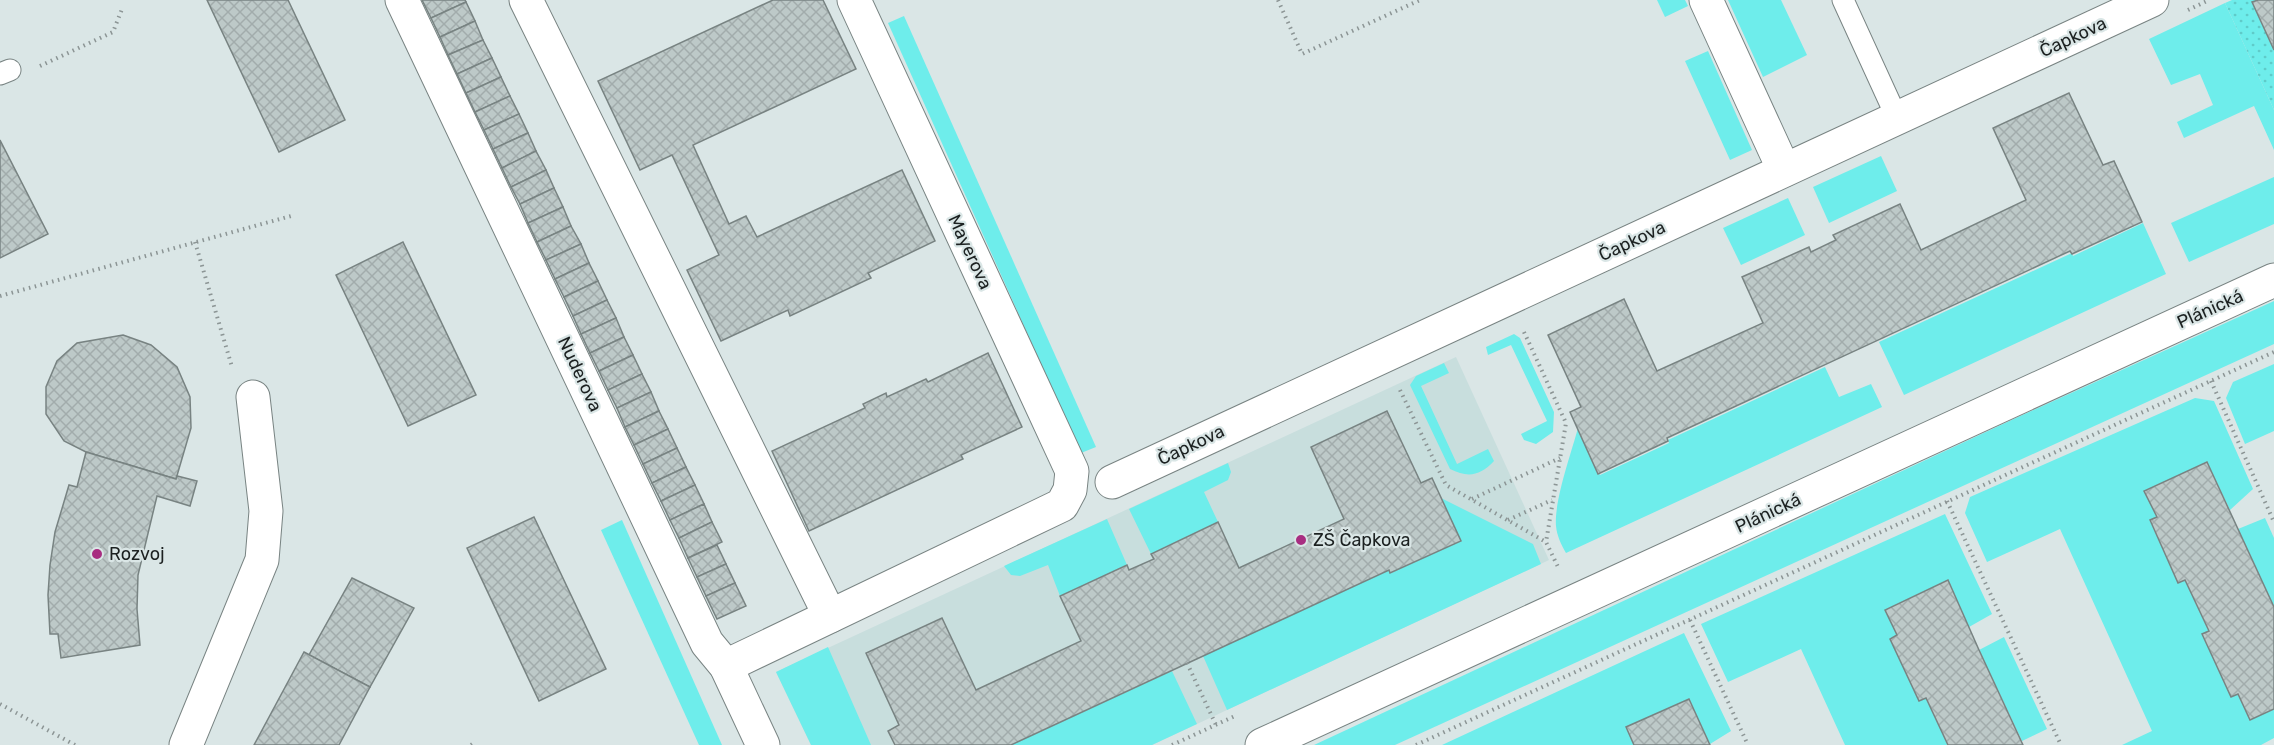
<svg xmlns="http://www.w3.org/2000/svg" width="2274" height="745" font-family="Rubik,sans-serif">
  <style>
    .built { fill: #c8dedd }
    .grass { fill: #6eedeb }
    .garden { fill: url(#garden-dots) }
    .building { fill: url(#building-cross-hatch); stroke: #788382; stroke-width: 1.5 }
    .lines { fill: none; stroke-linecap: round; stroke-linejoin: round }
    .service-casing { stroke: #798483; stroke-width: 23 }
    .minor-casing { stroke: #798483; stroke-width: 35 }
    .secondary-casing { stroke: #798483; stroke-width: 35 }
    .path { stroke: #8c9595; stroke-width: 4; stroke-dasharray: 1.5 4.5; stroke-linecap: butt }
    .service { stroke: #fff; stroke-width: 21 }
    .minor { stroke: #fff; stroke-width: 33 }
    .secondary { stroke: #fff; stroke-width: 33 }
    .poi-dot { fill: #a82d81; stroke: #dae6e6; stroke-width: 2 }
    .labels { text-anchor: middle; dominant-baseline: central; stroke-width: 4.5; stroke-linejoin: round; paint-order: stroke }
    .street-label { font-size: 18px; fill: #1c2121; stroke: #dae6e6 }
    .poi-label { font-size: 18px; fill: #1c2121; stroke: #dae6e6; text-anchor: start }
  </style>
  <defs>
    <pattern id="garden-dots" width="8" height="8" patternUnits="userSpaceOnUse" patternTransform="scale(1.5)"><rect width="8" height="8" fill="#6eedeb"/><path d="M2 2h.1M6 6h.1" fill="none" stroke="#5fcbc9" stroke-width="1.8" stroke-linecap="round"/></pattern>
    <pattern id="building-cross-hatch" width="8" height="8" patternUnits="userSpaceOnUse" patternTransform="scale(1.5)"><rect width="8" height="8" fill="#bdc9c8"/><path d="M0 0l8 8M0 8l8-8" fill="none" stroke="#a2acac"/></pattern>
  </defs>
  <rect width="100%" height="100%" fill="#dae6e6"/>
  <polygon class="built" points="1456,357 1549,560 1152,745 811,745 776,672"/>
  <g class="grass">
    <polygon points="1657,0 1685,0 1688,6 1665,17"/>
    <polygon points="1728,0 1781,0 1807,55 1763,77"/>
    <polygon points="2225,3 2274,110 2274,150 2254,106 2184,138 2177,122 2213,105 2200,74 2171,85 2149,39"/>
    <polygon points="904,16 1096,447 1081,453 888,23"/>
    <polygon points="1708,51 1752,150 1730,160 1685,61"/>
    <polygon points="1881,156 1897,191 1829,223 1813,187"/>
    <polygon points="2274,177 2274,224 2189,262 2171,223"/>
    <polygon points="1788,198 1805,235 1741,265 1723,228"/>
    <polygon points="2143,223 2166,274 1904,395 1879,342 2072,253 2073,256"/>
    <polygon points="2274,301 2274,344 1395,745 1314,745 2018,417"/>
    <polygon points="1514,334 1520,338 1554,412 1553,432 1536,444 1524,440 1521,434 1547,421 1511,345 1488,355 1486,347"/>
    <path d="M1444 363 1449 373 1421 386 1457 464 1488 449 1494 461C1480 476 1468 478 1450 469L1410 385 1416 376Z"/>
    <polygon points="2274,364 2274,431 2245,444 2226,398 2233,382"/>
    <path d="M1825 367 1839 397 1871 384 1882 407 1566 553C1561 544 1557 536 1556 526 1554 501 1571 454 1578 428L1600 475 1669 443 1668 440Z"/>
    <polygon points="2195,398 2214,401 2253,489 2230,510 2207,462 2145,491 2157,517 2150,521 2178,582 2185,580 2250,720 2274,709 2274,738 2261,745 2122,745 2152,731 2060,529 1987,562 1965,513 1970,497"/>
    <polygon points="1228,463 1231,472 1228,480 1204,492 1218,522 1151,554 1129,509"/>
    <polygon points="1441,498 1533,544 1541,564 1227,710 1203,656 1389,570 1391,573 1460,541"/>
    <polygon points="1945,514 1992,614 1969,627 1948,580 1885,610 1897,635 1890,639 1919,701 1926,698 1948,745 1845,745 1801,649 1728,682 1701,624"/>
    <polygon points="2265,518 2274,538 2274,607 2238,529"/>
    <polygon points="1107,519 1127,565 1060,596 1048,565 1020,576 1011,575 1004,566"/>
    <polygon points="622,520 722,745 699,745 601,530"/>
    <polygon points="1684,633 1731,731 1710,744 1689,699 1634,745 1442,745"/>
    <polygon points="2004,637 2047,729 2022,741 1979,650"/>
    <polygon points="828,647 871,745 811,745 776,672"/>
    <polygon points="1172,671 1197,724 1152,745 1011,745"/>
  </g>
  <polygon class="garden" points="2232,0 2258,0 2253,2 2274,50 2274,110 2225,3"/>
  <g class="building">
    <polygon points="207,0 288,0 345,120 279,152"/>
    <polygon points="422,0 465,0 466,2 431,18"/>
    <polygon points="773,0 823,0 856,69 693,145 729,224 746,216 757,237 902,170 935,241 868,273 871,278 790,316 788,310 721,341 687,270 719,255 672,155 640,170 598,81"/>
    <polygon points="2258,0 2274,0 2274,50 2252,2"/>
    <polygon points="466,2 475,21 440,37 431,18"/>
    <polygon points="475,21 483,40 448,55 440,37"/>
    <polygon points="483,40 492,58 457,74 448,55"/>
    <polygon points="492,58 501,77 466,93 457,74"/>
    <polygon points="501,77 510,96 475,112 466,93"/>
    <polygon points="2069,93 2103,165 2114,161 2142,222 2072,254 2070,251 1667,438 1668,441 1598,474 1570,412 1581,407 1548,335 1624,299 1657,371 1763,323 1742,277 1809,247 1811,252 1836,240 1833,235 1900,204 1921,250 2026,200 1993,128"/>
    <polygon points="510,96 519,114 484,130 475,112"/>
    <polygon points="519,114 528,133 493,149 484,130"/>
    <polygon points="528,133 536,151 502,168 493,149"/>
    <polygon points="0,140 48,234 0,258"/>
    <polygon points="536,151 546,170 511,187 502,168"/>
    <polygon points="546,170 554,188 520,204 511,187"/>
    <polygon points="554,188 563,207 528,223 520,204"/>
    <polygon points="563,207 571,226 537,242 528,223"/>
    <polygon points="571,226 581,244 546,260 537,242"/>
    <polygon points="403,242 476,395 408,426 336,275"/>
    <polygon points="581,244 589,263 555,279 546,260"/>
    <polygon points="589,263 598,281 564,297 555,279"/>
    <polygon points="598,281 607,300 573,316 564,297"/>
    <polygon points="607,300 616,318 581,334 573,316"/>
    <polygon points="616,318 624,337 590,353 581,334"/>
    <polygon points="123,335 151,345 177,367 190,397 191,428 176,479 86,452 64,441 46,414 46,387 57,361 77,343"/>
    <polygon points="624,337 633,355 599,371 590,353"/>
    <polygon points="988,353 1022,427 961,455 963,459 809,531 772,451 865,408 863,404 886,393 887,397 926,379 928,382"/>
    <polygon points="633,355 642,374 608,390 599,371"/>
    <polygon points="642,374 651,392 617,408 608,390"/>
    <polygon points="651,392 659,411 625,427 617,408"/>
    <polygon points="659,411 668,429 634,445 625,427"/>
    <polygon points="1387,411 1421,483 1432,478 1461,541 1390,573 1389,570 1011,745 895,745 888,731 899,725 866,653 942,618 976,690 1081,641 1060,596 1127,565 1129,570 1154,559 1151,554 1218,522 1239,568 1344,519 1311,447"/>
    <polygon points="668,429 677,448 643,464 634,445"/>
    <polygon points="677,448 686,467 652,483 643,464"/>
    <polygon points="86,452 176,479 177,476 197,481 190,506 157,496 138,575 137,609 140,645 61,658 58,634 50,634 48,595 50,565 55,532 69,485 77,487"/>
    <polygon points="2207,462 2274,607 2274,709 2250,720 2238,694 2231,697 2202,634 2209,631 2185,580 2178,583 2150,520 2157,517 2144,491"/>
    <polygon points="686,467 695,485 661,501 652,483"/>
    <polygon points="695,485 704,504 670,520 661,501"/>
    <polygon points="704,504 712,522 679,538 670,520"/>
    <polygon points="534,517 606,669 539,701 467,548"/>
    <polygon points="712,522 722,542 688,558 679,538"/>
    <polygon points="717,545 726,564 697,577 688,558"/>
    <polygon points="726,564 735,583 706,596 697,577"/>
    <polygon points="352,578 414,608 370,687 309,655"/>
    <polygon points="1948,580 1979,650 2023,745 1948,745 1926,698 1919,701 1890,639 1897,635 1885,610"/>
    <polygon points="735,583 746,606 717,619 706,596"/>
    <polygon points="304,652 370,687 339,745 254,745"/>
    <polygon points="1689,699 1710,745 1634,745 1626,727"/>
  </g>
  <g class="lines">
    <defs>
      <g id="service">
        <polyline points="1843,0 1897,118"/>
        <polyline points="0,74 10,70"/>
      </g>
      <g id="minor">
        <polyline points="402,0 707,643 726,666 763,745"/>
        <polyline points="526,0 830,616"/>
        <polyline points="1706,0 1784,170"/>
        <polyline points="1112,482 2152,0"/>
        <polyline points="726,666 1062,505 1070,490 1072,471 854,0"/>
        <polyline points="186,745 262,560 266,511 253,397"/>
      </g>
      <polyline id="secondary" points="1262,745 2274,280"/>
    </defs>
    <use href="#service" class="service-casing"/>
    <use href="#minor" class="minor-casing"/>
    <use href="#secondary" class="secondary-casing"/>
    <g class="path">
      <polyline points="1278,0 1302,54 1420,0"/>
      <polyline points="2188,10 2209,0"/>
      <polyline points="40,66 113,32 122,9"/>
      <polyline points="195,242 232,367"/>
      <polyline points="0,296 291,216"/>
      <polyline points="1524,332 1566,423 1546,542 1558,567"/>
      <polyline points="2211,381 2274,522"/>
      <polyline points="1400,390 1446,485 1546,542"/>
      <polyline points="1472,499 1560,458"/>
      <polyline points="1947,501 2061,745"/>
      <polyline points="1508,520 1552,500"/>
      <polyline points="1690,620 1748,745"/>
      <polyline points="1187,663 1216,725"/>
      <polyline points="0,704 75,745"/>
      <polyline points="471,745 474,743"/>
      <polyline points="1172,745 1235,716"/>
      <polyline points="1416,745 2274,352"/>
    </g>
    <use href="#service" class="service"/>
    <use href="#minor" class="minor"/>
    <use href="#secondary" class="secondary"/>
  </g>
  <g class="poi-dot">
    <circle cx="1301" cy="540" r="6"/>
    <circle cx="97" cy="554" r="6"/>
  </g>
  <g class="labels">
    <g class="street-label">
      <text transform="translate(2073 37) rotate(-25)">Čapkova</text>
      <text transform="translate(1632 241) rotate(-25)">Čapkova</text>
      <text transform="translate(970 252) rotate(65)">Mayerova</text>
      <text transform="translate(2210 309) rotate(-24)">Plánická</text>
      <text transform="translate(580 374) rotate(65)">Nuderova</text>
      <text transform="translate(1191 445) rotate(-25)">Čapkova</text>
      <text transform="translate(1768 513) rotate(-25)">Plánická</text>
    </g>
    <g class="poi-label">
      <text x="1313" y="540">ZŠ Čapkova</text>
      <text x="109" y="554">Rozvoj</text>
    </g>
  </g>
</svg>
